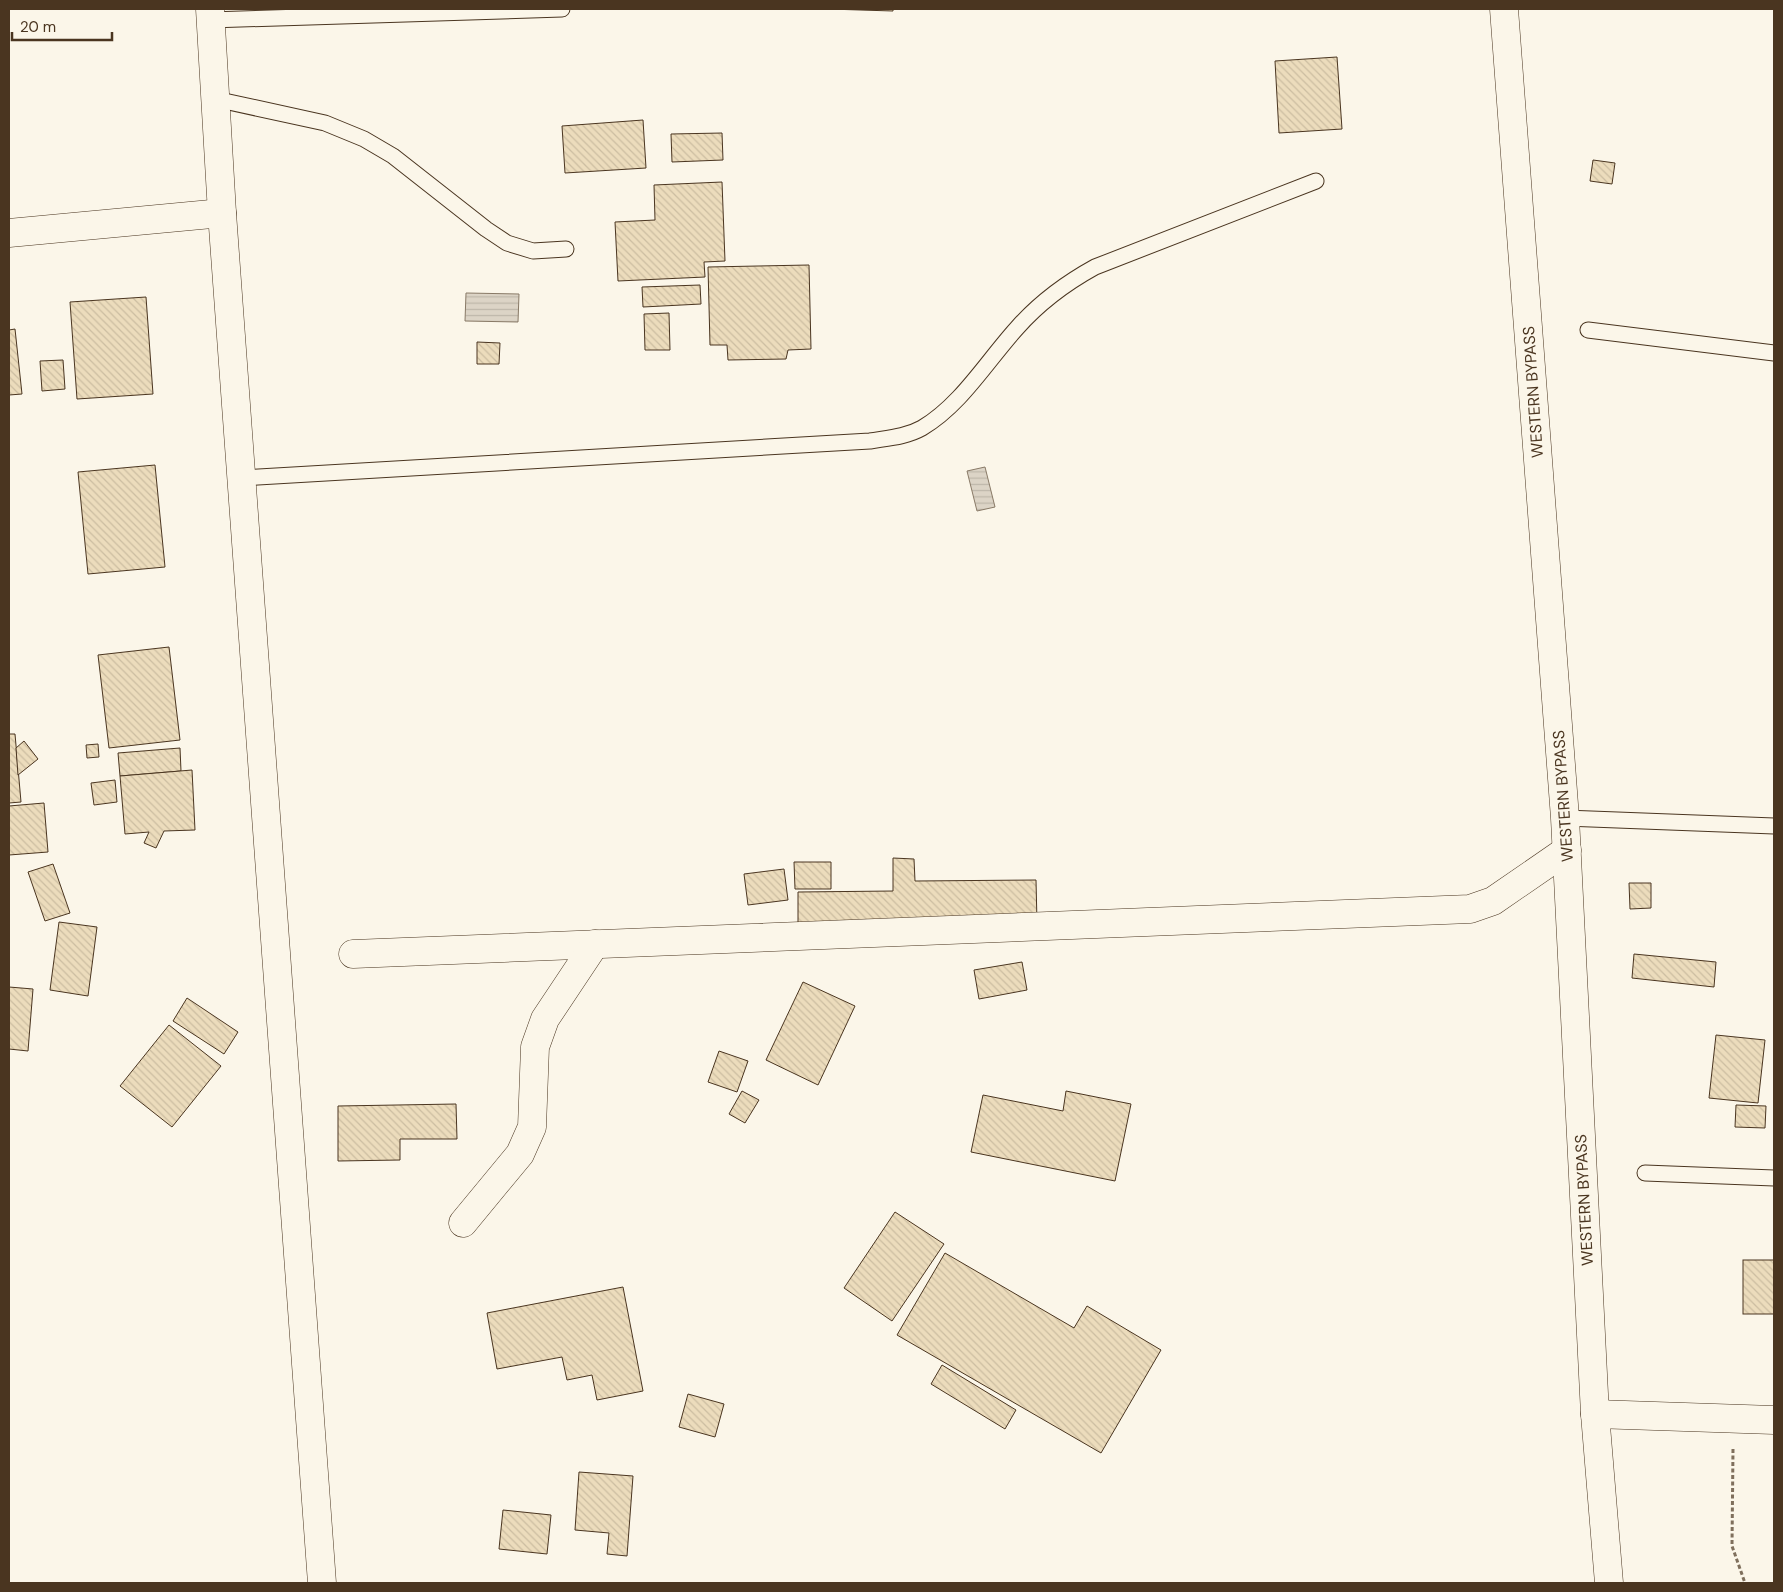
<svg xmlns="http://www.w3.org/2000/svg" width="1783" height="1592" font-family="'DM Sans',sans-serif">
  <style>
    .water { fill: url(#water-rules); stroke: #887966 }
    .building { fill: url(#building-back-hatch); stroke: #4a3520 }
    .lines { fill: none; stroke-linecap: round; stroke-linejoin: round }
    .lane-casing { stroke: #4a3520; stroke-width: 17 }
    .street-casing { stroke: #4a3520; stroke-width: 29 }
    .primary-casing { stroke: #4a3520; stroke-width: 29 }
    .path { stroke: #7f6f5c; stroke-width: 3; stroke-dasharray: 4 2.5; stroke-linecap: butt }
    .lane { stroke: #fbf6e9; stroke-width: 15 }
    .street { stroke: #fbf6e9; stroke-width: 28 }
    .primary { stroke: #fbf6e9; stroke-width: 28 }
    .labels { text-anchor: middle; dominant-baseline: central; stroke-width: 4; stroke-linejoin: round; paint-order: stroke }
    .street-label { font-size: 16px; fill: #4a3520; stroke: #fbf6e9 }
  </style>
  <defs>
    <pattern id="water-rules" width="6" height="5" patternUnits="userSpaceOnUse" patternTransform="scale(1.25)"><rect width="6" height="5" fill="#dcd4c6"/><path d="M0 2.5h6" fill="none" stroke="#beb7aa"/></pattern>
    <pattern id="building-back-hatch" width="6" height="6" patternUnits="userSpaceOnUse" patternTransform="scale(1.25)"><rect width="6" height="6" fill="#ecdcbc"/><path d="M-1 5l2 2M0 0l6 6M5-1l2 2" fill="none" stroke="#ccbda1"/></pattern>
  </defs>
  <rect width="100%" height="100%" fill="#fbf6e9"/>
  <g class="water">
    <polygon points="466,293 519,294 518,322 465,321"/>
    <polygon points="985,467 995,507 977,511 967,471"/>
  </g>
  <g class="building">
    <polygon points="828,9 893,9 893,11"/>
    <polygon points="1337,57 1342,129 1279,133 1275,61"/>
    <polygon points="643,120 646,168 565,173 562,126"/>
    <polygon points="722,133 723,160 672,162 671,134"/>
    <polygon points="1593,160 1615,163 1612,184 1590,181"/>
    <polygon points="722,182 725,261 704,262 705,277 618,281 615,222 655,220 654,185"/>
    <polygon points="809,265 811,349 788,350 786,359 728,360 727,345 710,345 708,267"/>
    <polygon points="700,285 701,304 643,307 642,287"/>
    <polygon points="146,297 153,394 77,399 70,302"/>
    <polygon points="669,313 670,350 645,350 644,314"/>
    <polygon points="15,329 22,394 9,395 9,330"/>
    <polygon points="477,342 500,343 499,364 477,364"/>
    <polygon points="63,360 65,389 42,391 40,361"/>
    <polygon points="155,465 165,567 88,574 78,472"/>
    <polygon points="169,647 180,740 109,748 98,655"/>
    <polygon points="9,734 15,734 21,802 9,803"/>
    <polygon points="24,741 38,759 18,775 16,748"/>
    <polygon points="98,744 99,757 87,758 86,745"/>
    <polygon points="180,748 181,771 120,776 118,753"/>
    <polygon points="192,770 195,830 164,831 156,848 144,843 149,832 125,834 120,776"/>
    <polygon points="115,780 117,802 94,805 91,783"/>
    <polygon points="44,803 48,852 9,855 9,806"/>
    <polygon points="893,858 914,859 915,881 1036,880 1037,923 798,925 798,892 893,891"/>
    <polygon points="794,862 831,862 831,889 795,889"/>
    <polygon points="53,864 70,913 45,921 28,872"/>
    <polygon points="784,869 788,900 748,905 744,874"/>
    <polygon points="1629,883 1651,883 1651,908 1630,909"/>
    <polygon points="59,922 97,927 88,996 50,990"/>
    <polygon points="1634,954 1716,962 1714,987 1632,978"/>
    <polygon points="1022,962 1027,990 979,999 974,970"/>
    <polygon points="803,982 855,1006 818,1085 766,1060"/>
    <polygon points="9,987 33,989 28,1051 9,1049"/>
    <polygon points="187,998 238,1032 224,1054 173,1021"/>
    <polygon points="169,1025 221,1066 172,1127 120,1086"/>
    <polygon points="1716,1035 1765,1040 1758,1103 1709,1098"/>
    <polygon points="719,1051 748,1061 737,1092 708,1082"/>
    <polygon points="742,1091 759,1100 745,1123 729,1114"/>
    <polygon points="1066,1091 1131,1104 1115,1181 971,1152 983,1095 1063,1111"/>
    <polygon points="456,1104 457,1139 400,1139 400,1160 338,1161 338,1106"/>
    <polygon points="1736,1105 1766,1106 1765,1128 1735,1127"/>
    <polygon points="895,1212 944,1244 892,1321 844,1288"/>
    <polygon points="945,1253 1074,1328 1087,1306 1161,1350 1101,1453 897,1335"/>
    <rect x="1743" y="1260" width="31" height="54"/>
    <polygon points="623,1287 643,1391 597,1400 592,1375 567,1380 562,1357 497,1369 487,1313"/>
    <polygon points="942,1365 1016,1410 1005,1429 931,1384"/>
    <polygon points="688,1394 724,1404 715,1437 679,1427"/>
    <polygon points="579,1472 633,1476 627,1556 607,1554 609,1533 575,1530"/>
    <polygon points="503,1510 551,1515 547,1554 499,1549"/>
  </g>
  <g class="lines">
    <defs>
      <g id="lane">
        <polyline points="210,20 562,9"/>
        <polyline points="215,99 325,123 364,139 393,156 486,229 507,243 533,251 566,249"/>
        <polyline points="1588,330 1774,353"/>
        <path d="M241 478 870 441C888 438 906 437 922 428 961 405 987 361 1017 328 1039 303 1066 283 1095 267L1316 181"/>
        <polyline points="1565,818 1774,826"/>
        <polyline points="1645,1173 1774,1178"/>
      </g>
      <g id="street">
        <polyline points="210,9 222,213 322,1583"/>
        <polyline points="9,233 222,213"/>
        <polyline points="353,954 1470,909 1493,901 1567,850"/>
        <polyline points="463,1223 520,1154 532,1127 535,1047 545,1019 595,944"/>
        <polyline points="1595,1414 1774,1420"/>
      </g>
      <polyline id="primary" points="1504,9 1565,818 1595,1414 1609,1583"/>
    </defs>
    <use href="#lane" class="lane-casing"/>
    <use href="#street" class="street-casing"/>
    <use href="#primary" class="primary-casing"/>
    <polyline class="path" points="1733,1449 1732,1546 1745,1583"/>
    <use href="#lane" class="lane"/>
    <use href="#street" class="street"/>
    <use href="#primary" class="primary"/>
  </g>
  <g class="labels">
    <g class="street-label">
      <text transform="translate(1533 392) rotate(-94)">WESTERN BYPASS</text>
      <text transform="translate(1563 796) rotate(-94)">WESTERN BYPASS</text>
      <text transform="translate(1584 1200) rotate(-93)">WESTERN BYPASS</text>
    </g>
  </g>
  <rect width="1783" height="1592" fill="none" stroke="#4a3520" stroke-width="20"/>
  <path d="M12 32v8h100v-8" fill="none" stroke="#4a3520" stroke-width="2.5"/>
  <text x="20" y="32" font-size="15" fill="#4a3520" stroke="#fbf6e9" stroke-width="4" paint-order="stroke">20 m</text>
</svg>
